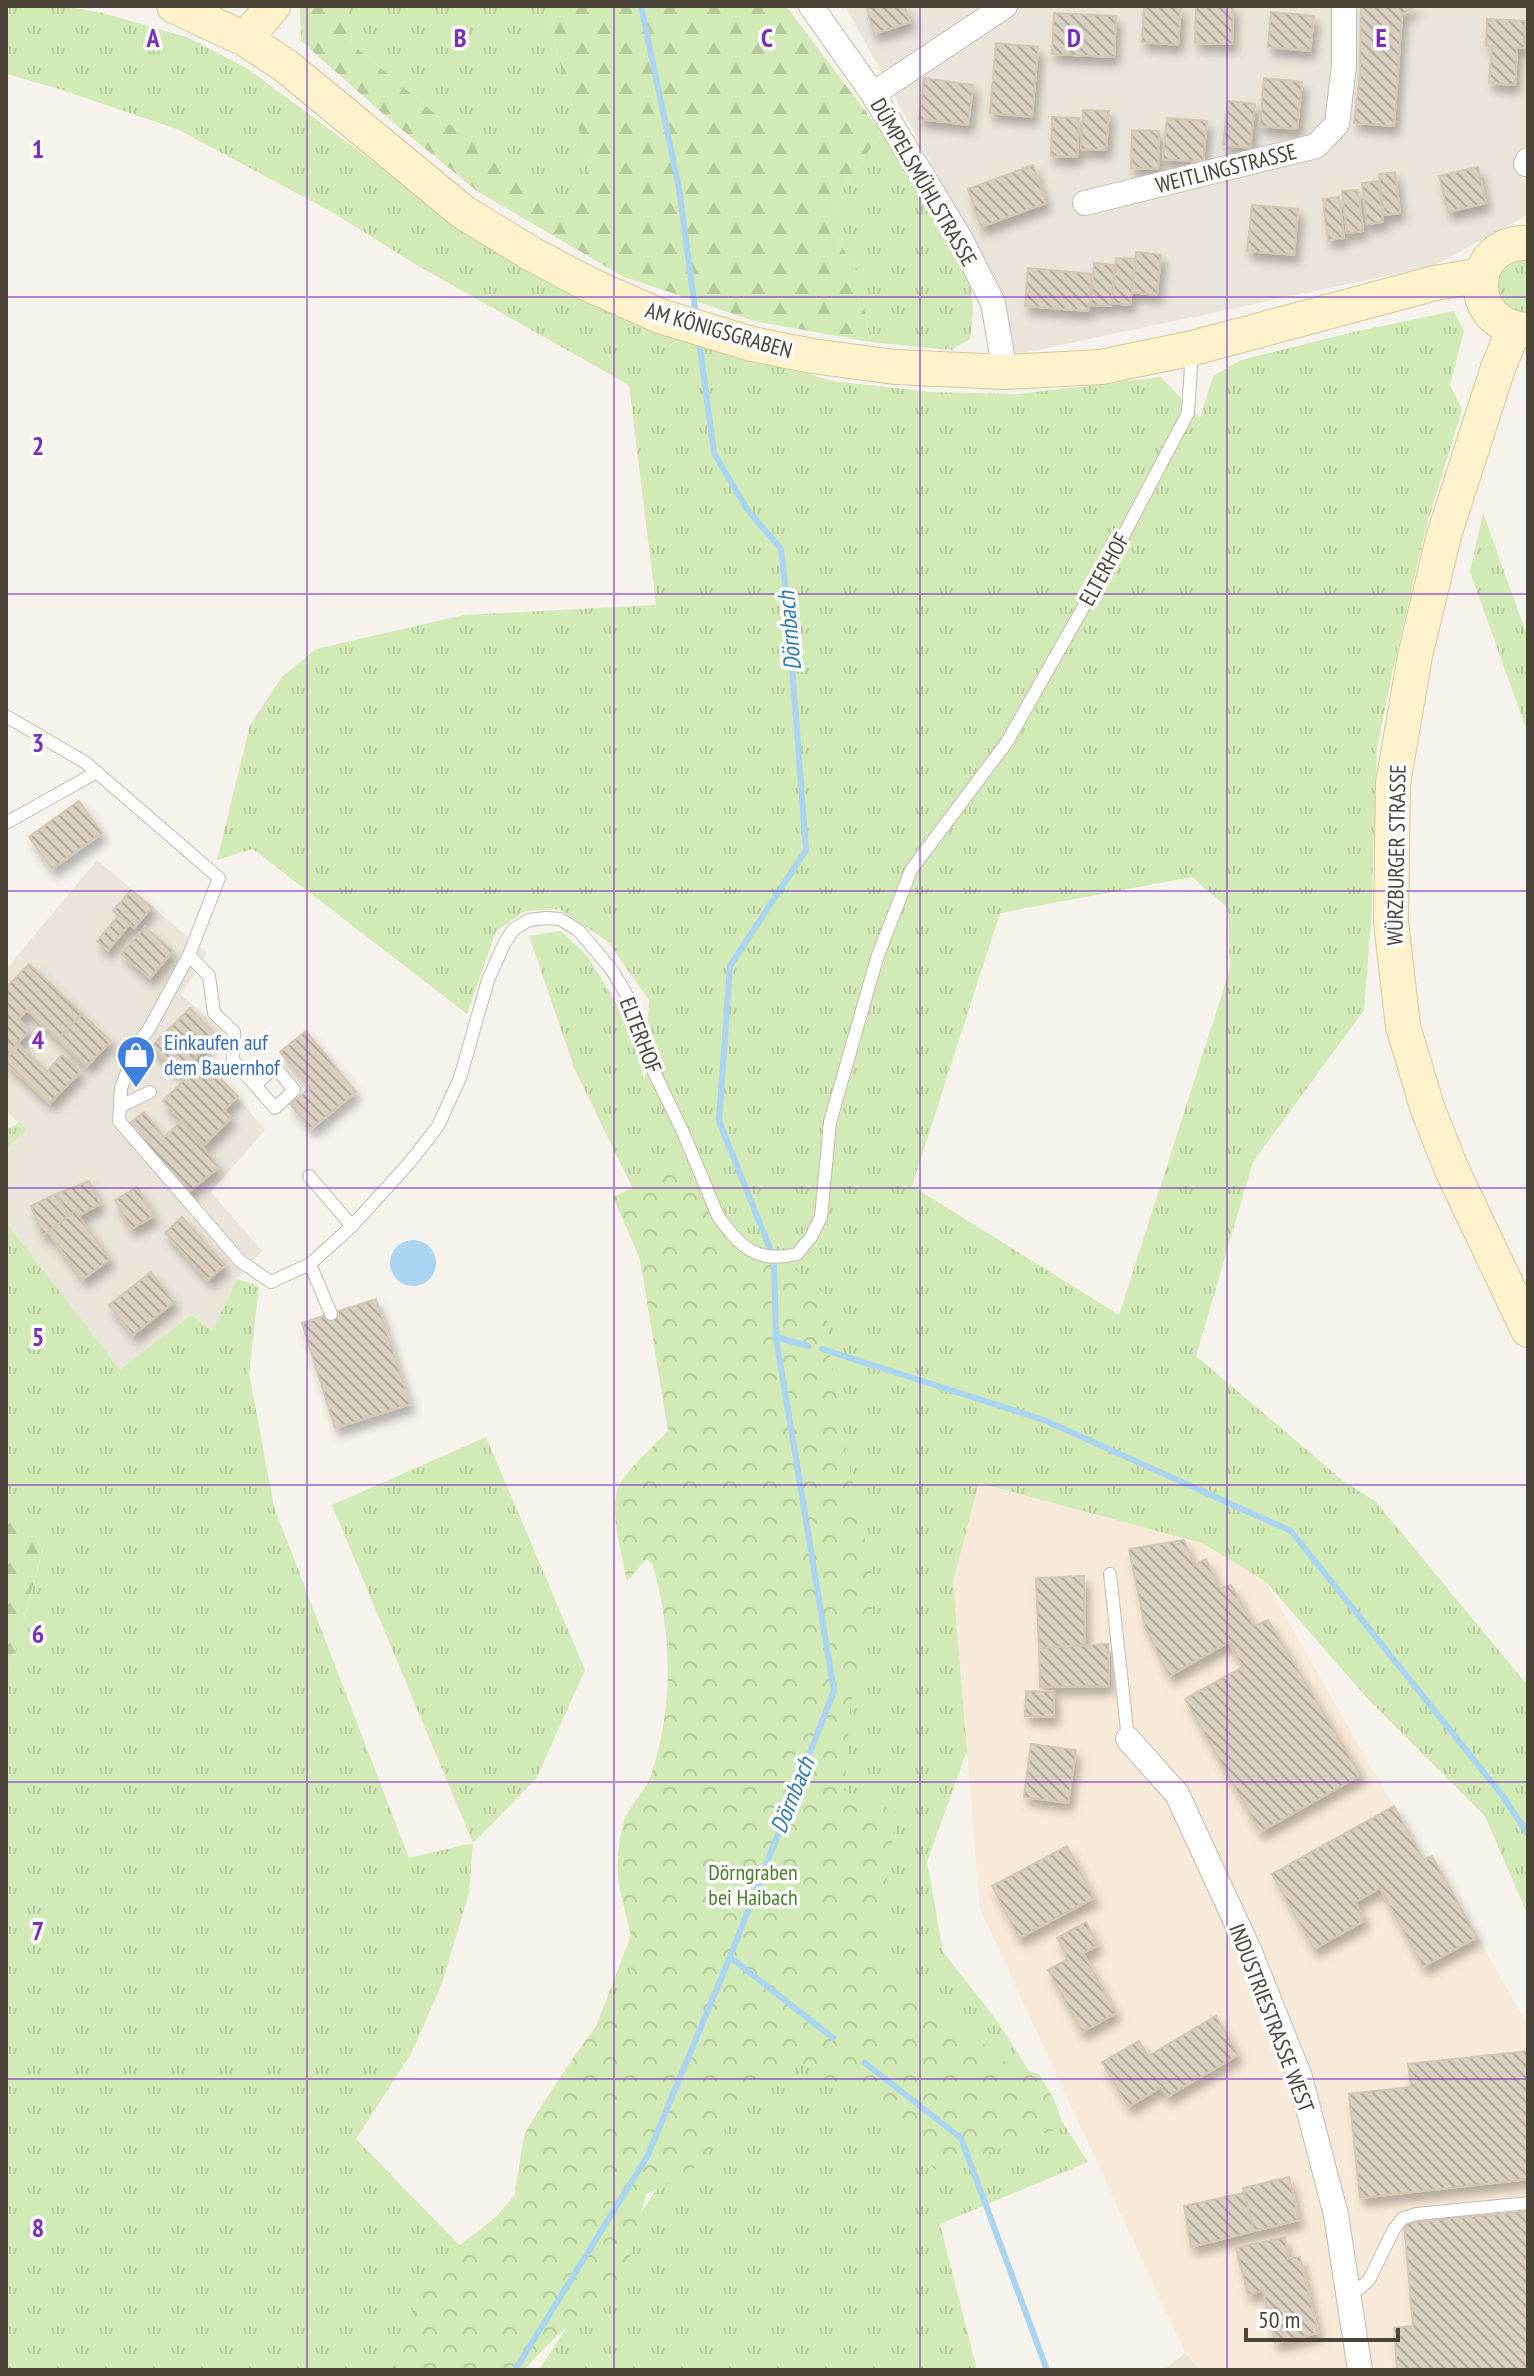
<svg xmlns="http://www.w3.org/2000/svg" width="1534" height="2376" font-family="'PT Sans Narrow',sans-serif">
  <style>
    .residential { fill: #eae5da }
    .commercial { fill: #f7ead8 }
    .grass { fill: url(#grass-tufts); fill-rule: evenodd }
    .forest { fill: url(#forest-firs) }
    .park { fill: url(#park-crowns) }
    .water { fill: #a9d4f2 }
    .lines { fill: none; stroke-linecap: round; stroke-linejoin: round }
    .stream { stroke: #a9d4f2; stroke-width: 6 }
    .building { fill: url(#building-back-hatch); stroke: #d3c7b4; stroke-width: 2; filter: url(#shadow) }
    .lane-casing { stroke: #c2bbae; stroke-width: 14 }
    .street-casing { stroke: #c2bbae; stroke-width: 26 }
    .secondary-casing { stroke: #d6c79b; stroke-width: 36 }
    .lane { stroke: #fff; stroke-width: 12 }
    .street { stroke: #fff; stroke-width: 24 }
    .secondary { stroke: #fff3cd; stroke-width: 34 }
    .grid { fill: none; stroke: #7b2cbf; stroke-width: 2; stroke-opacity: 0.55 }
    .labels { text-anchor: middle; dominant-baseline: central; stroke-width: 7; stroke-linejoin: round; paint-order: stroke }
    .street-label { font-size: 22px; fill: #4b4439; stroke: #fff }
    .shop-label { font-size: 22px; fill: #366cbe; stroke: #fff; text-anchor: start }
    .park-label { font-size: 22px; fill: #4a7f2a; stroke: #fff }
    .water-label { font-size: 24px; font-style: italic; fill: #2e7ab2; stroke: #fff }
    .grid-label { font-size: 26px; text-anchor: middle; font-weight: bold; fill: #7b2cbf; stroke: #fff; stroke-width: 7; stroke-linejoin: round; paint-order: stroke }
  </style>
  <defs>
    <pattern id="grass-tufts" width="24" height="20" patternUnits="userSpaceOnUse" patternTransform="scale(2)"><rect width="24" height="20" fill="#d2eab5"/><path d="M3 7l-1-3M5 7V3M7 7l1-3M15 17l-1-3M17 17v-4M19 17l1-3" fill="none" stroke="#b6ca9c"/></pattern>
    <pattern id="forest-firs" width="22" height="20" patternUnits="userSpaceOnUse" patternTransform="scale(2)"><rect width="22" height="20" fill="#d2eab5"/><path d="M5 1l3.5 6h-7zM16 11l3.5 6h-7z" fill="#b6ca9c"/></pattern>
    <pattern id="park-crowns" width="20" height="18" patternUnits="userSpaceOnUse" patternTransform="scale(2)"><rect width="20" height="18" fill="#d2eab5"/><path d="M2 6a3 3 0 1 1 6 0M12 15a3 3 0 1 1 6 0" fill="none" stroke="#b6ca9c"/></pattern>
    <pattern id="building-back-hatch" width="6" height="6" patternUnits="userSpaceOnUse" patternTransform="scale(2)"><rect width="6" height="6" fill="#d8cfc1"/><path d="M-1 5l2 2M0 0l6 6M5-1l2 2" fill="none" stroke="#b1aa9e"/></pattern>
    <filter id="shadow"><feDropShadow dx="4.5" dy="8" stdDeviation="4" flood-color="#0004"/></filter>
  </defs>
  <rect width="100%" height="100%" fill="#f6f3ec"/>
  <g class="residential">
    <polygon points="845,6 1528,6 1528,215 1433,266 1014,355 1001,291"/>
    <polygon points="97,860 207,953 181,995 226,1033 204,1057 265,1130 211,1192 262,1251 237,1279 212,1331 190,1316 120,1371 6,1222 6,1149 27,1130 6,1111 6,969"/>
    <polygon points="1185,2353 1202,2370 1164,2370"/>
  </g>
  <polygon class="commercial" points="979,1483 1202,1543 1265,1581 1424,1860 1432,1856 1528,2026 1528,2370 1202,2370 1185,2353 980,1909 953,1581"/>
  <g class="grass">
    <path d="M6 6H61L103 13 189 38 248 69 460 226 654 328 832 381 932 392 1019 394 1161 377 1200 418 1213 376 1241 360 1354 332 1454 311 1464 331 1450 385 1462 410 1426 527 1393 669 1377 748 1371 922 1364 1010 1253 1162 1196 1356 1342 1480 1376 1502 1528 1686V1916L1485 1816 1366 1697 1265 1581 1202 1543 979 1483 953 1581 967 1751 927 1862 943 1952 995 2018 1088 2162 940 2224 977 2370H539L741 2059 668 1978 457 2370H6V1684L45 1542 6 1508V1222L120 1370 191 1315 212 1331 237 1279 259 1286 249 1373 274 1507 409 1858 473 1843 332 1505 486 1437 585 1670 536 1779 473 1843 469 1893 442 1983 412 2052 356 2139 478 2264 550 2147 646 1896 686 1628 682 1421 633 1189 575 1070 529 936 561 931 587 956 627 1020 645 1081 649 1000 608 942 560 909 525 911 496 931 467 1014 253 849 217 860 250 725 282 677 316 649 464 615 656 605 629 385 420 267 330 211 177 129 56 88 6 74ZM1192 877 1228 908 1230 969 1119 1315 912 1186 1000 913Z"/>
    <polygon points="348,6 549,6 552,35 589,166 566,206 439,117 352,44"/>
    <path d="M882 133C912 178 966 244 972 296 974 310 972 325 970 339L951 350 870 342 860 277 830 227 844 185Z"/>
    <path d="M1528 255V317H1522L1497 299C1495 265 1499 268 1528 255Z"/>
    <polygon points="1483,513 1528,638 1528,734 1470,572"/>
    <polygon points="19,1122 27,1130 6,1149 6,1131"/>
  </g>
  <g class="forest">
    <polygon points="300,6 348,6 352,44 439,117 566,205 589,166 552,35 549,6 786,6 882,133 844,185 830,227 860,277 870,342 754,321 622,276 477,191 388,118 301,41"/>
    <polygon points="6,1508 45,1541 6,1684"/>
  </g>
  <path class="park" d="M685 1163 704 1200 734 1244 785 1266H791L826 1295C828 1394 856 1488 874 1584L872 1609 861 1640 850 1711 844 1791 897 1812 881 1917V1955L890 1975 912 1993 953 2019 1011 2066 1039 2074 1054 2099 1064 2127 935 2170 921 2152 896 2128 887 2111 875 2101 824 2079 785 2050 783 2072 763 2073 752 2081 724 2131 690 2173 646 2194 620 2295C608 2305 594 2309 581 2317 559 2331 542 2351 524 2370H394L418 2294 455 2249 496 2217 515 2195 523 2140 527 2129C548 2096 568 2064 591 2033 604 2015 621 1999 629 1978 642 1939 614 1898 618 1858 619 1845 621 1828 626 1816 633 1802 646 1790 651 1775 674 1707 672 1633 653 1565L647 1559 627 1581C622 1557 609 1510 618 1488 627 1469 653 1447 668 1431L640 1259 613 1197Z"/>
  <circle class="water" cx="413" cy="1263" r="23"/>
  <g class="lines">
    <g class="stream">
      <polyline points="641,6 679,188 696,316"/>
      <polyline points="699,339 714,453 747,509 781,549 787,601 806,850 730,966 719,1121 771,1251"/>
      <polyline points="776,1337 808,1346"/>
      <polyline points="822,1349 1044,1420 1291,1531 1502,1795 1528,1834"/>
      <polyline points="730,1957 833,2038"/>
      <polyline points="865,2063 961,2138 1047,2370"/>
      <polyline points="515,2370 647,2157 730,1957 834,1691 776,1337 774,1264"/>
    </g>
  </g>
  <g class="building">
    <polygon points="866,6 905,6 910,22 874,34"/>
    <polygon points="1144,6 1181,6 1178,45 1142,42"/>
    <polygon points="1196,6 1233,6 1232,44 1195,43"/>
    <polygon points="1361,6 1416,6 1402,14 1394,126 1354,123 1360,73"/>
    <polygon points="1271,12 1314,16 1310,51 1268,47"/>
    <polygon points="1054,13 1116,16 1114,57 1052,54"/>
    <polygon points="1487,19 1525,21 1524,48 1517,47 1515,85 1489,83 1492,46 1486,46"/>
    <polygon points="996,43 1038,47 1032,117 990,113"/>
    <polygon points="924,78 973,85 968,125 919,119"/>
    <polygon points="1264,78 1302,82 1297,129 1260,126"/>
    <polygon points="1228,101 1255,104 1250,148 1223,145"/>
    <polygon points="1083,110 1109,111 1106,150 1081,149"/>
    <polygon points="1052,117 1079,118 1077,157 1051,156"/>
    <polygon points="1167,118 1207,121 1203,162 1163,159"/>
    <polygon points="1132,130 1159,131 1158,169 1131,168"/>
    <polygon points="1033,165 1046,203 981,227 968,189"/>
    <polygon points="1478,167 1486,203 1448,212 1439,176"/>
    <polygon points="1395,172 1400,213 1384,215 1379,174"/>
    <polygon points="1378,181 1383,222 1367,224 1362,183"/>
    <polygon points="1358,190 1363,231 1347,233 1342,191"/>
    <polygon points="1339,197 1344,238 1328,240 1323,199"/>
    <polygon points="1252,205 1298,209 1294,255 1247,251"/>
    <polygon points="1136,252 1161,255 1157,295 1132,292"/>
    <polygon points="1116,258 1136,259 1130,305 1112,303"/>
    <polygon points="1094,263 1115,265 1111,306 1091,305"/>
    <polygon points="1028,268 1092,274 1088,311 1025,306"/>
    <polygon points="79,801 102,833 52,869 29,837"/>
    <polygon points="131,890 152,907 134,928 113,911"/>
    <polygon points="119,915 130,924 108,950 97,941"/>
    <polygon points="145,927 173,951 150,978 121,954"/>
    <polygon points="29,964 82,1014 58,1039 27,1010 18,1019 30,1030 6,1056 6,988"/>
    <polygon points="190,1008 217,1036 179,1074 151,1047"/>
    <polygon points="82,1014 111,1041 87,1066 58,1039"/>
    <polygon points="306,1031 356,1092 311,1129 290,1104 310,1088 280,1052"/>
    <polygon points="19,1045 47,1071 62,1055 80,1072 50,1103 6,1063 6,1059"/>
    <polygon points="203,1061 238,1096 224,1110 231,1118 205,1144 163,1101"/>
    <polygon points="144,1112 164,1137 182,1121 219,1167 186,1194 129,1124"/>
    <polygon points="89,1181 100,1204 78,1216 75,1211 69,1216 56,1194"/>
    <polygon points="137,1187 154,1216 131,1229 115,1200"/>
    <polygon points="56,1194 69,1216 43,1235 31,1206"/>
    <polygon points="75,1211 110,1259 83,1279 48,1232"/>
    <polygon points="182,1217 225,1265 208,1280 165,1233"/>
    <polygon points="151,1272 174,1302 133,1335 109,1305"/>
    <polygon points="376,1299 410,1404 335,1428 302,1323"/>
    <polygon points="1184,1540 1194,1565 1206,1559 1219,1589 1231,1585 1254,1626 1268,1620 1361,1775 1260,1832 1185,1699 1243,1667 1229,1642 1169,1676 1145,1627 1129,1549"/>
    <polygon points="1084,1576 1085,1645 1039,1648 1036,1578"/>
    <polygon points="1108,1644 1109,1686 1040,1687 1039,1648"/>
    <polygon points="1026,1691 1054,1692 1054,1717 1025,1716"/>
    <polygon points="1031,1744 1076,1750 1068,1803 1024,1797"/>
    <polygon points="1394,1806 1424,1860 1432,1856 1477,1937 1423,1967 1380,1888 1355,1902 1365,1920 1314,1949 1272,1874"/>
    <polygon points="1067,1846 1094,1898 1019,1938 992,1886"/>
    <polygon points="1086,1922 1098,1945 1083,1953 1116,2013 1082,2032 1048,1970 1068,1959 1057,1938"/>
    <polygon points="1216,2016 1238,2055 1167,2097 1161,2087 1128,2107 1102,2062 1139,2041 1148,2056"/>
    <polygon points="1528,2051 1528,2179 1360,2198 1349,2094 1411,2087 1408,2064"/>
    <polygon points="1289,2177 1299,2220 1254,2231 1243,2188"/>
    <polygon points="1244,2193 1254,2231 1191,2247 1184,2206"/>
    <polygon points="1528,2211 1528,2370 1397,2370 1394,2328 1413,2326 1404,2223"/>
    <polygon points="1285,2237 1288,2259 1300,2257 1318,2333 1275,2343 1263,2290 1248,2295 1236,2248"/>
  </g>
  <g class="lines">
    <defs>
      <g id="lane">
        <path d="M6 716 86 763 219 878 189 955 149 1029 138 1043 121 1088 119 1121 240 1261 271 1282 310 1264 352 1226 410 1162 438 1126 460 1078 488 980 505 942 514 929 529 920 546 918 560 919 578 930 612 970 629 999 654 1072 683 1132 718 1216C740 1247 757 1264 797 1254L811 1237 821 1217 830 1122 877 958 911 870 1007 742 1113 555 1188 413 1192 351"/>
        <polyline points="6,823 97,772"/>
        <polyline points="189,955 209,976 214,1013 234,1032 233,1060 275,1108 294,1090 275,1067 255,1085"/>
        <polyline points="121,1106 150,1092"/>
        <polyline points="309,1176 352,1226"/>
        <polyline points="310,1264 331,1314"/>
        <polyline points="1110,1574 1128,1739"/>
        <polyline points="1348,2292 1360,2288 1369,2280 1394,2229 1403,2218 1417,2214 1528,2203"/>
      </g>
      <g id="street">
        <polyline points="811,6 873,94 961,240 993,303 1005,372"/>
        <polyline points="873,94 1005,6"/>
        <polyline points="1526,164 1528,160"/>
        <polyline points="1085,203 1316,146 1337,124 1344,65 1344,6"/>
        <polyline points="1128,1739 1177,1794 1250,1952 1300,2077 1336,2215 1360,2370"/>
      </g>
      <g id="secondary">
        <polyline points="174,6 245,39 286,66 463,212 530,253 588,284 660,316 752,344 812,356 895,367 1005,372 1101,367 1193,348 1435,283 1482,275"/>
        <polyline points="245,39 273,6"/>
        <path d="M1528 243C1467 240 1463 327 1528 330"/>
        <polyline points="1514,329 1498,368 1444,535 1415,656 1393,783 1391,922 1403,1026 1427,1107 1451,1168 1528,1330"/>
      </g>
    </defs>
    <use href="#lane" class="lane-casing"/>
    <use href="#street" class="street-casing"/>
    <use href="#secondary" class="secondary-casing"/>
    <use href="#lane" class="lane"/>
    <use href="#street" class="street"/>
    <use href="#secondary" class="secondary"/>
  </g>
  <path class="grid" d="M307 6V2370M614 6V2370M920 6V2370M1227 6V2370M6 297H1528M6 594H1528M6 891H1528M6 1188H1528M6 1485H1528M6 1782H1528M6 2079H1528"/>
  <defs>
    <symbol id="shop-pin" viewBox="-11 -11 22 30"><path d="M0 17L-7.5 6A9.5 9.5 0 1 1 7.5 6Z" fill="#3f7fe0" stroke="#fff"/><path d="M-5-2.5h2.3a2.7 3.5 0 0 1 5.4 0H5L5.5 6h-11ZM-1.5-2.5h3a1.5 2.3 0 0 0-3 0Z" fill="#fff"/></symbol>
  </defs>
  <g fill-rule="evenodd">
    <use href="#shop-pin" x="114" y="1033" width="44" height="60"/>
  </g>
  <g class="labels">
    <g class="street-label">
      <text transform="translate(1226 168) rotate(-14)">WEITLINGSTRASSE</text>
      <text transform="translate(924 182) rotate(60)">DÜMPELSMÜHLSTRASSE</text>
      <text transform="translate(719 330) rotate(16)">AM KÖNIGSGRABEN</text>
      <text transform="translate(1104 569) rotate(-61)">ELTERHOF</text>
      <text transform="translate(1396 855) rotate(-89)">WÜRZBURGER STRASSE</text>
      <text transform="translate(641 1035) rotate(69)">ELTERHOF</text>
      <text transform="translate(1272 2018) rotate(69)">INDUSTRIESTRASSE WEST</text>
    </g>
    <g class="shop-label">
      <text x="164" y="1042">Einkaufen auf<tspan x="164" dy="25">dem Bauernhof</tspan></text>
    </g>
    <g class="park-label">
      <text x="753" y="1872">Dörngraben<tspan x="753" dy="25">bei Haibach</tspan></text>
    </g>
    <g class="water-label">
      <text transform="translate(789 631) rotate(-95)">Dörnbach</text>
      <text transform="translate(792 1795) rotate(-68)">Dörnbach</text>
    </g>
  </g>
  <g class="grid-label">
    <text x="153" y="47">A</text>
    <text x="460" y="47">B</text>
    <text x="767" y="47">C</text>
    <text x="1074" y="47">D</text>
    <text x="1381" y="47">E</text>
    <text x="38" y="158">1</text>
    <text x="38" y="455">2</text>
    <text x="38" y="752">3</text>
    <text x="38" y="1049">4</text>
    <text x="38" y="1346">5</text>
    <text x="38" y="1643">6</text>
    <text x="38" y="1940">7</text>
    <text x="38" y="2237">8</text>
  </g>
  <rect width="1534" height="2376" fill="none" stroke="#4b4439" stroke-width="16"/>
  <path d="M1246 2328v12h152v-12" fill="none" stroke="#4b4439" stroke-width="4"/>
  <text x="1258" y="2328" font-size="24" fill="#4b4439" stroke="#ffffff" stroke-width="6" paint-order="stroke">50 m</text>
</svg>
